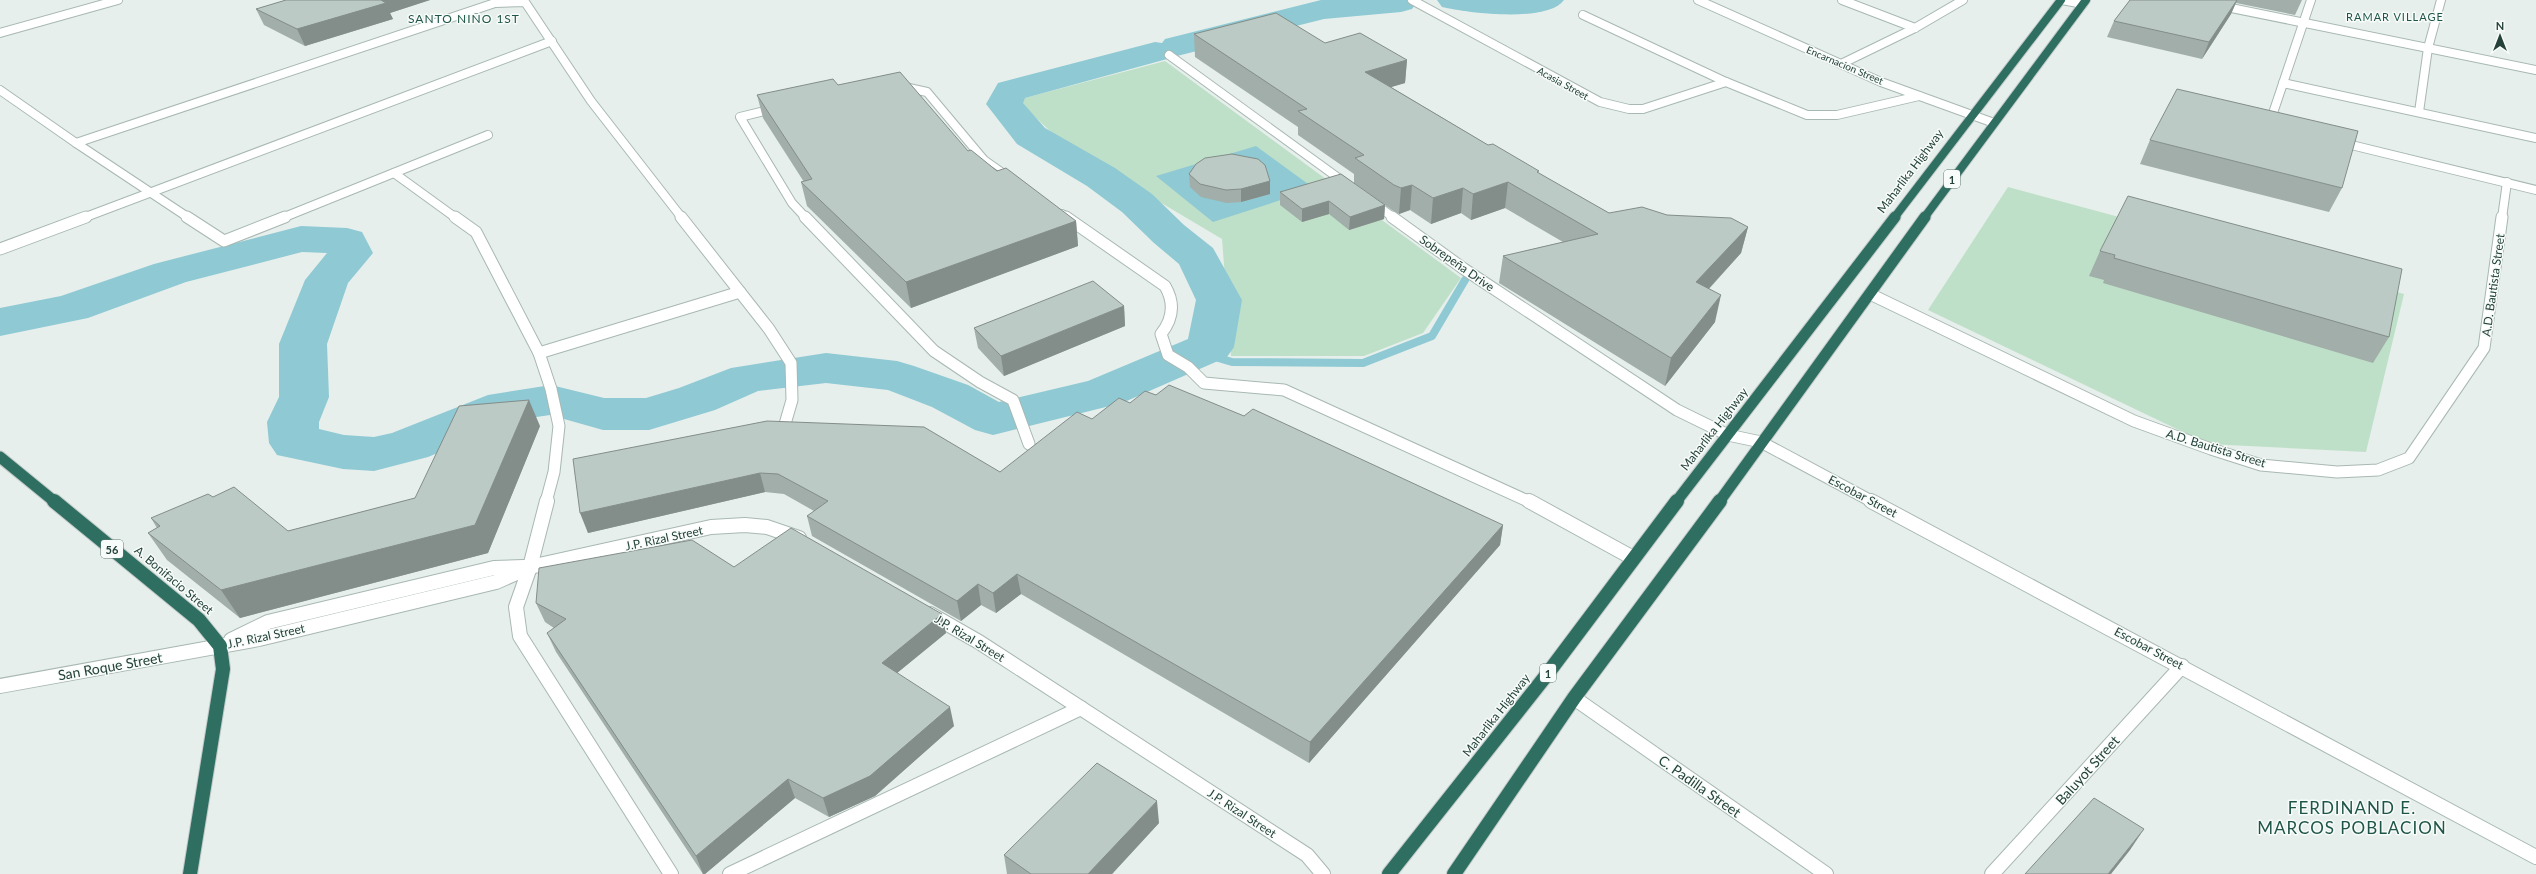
<svg xmlns="http://www.w3.org/2000/svg" width="2536" height="874" font-family="Lato,sans-serif">
  <style>
    .green { fill: #bfe0c8 }
    .water { fill: #8ec9d4 }
    .lines { fill: none; stroke-linecap: round; stroke-linejoin: round }
    .stream { stroke: #8ec9d4; stroke-width: 8 }
    .river { fill: #8ec9d4; fill-rule: evenodd }
    .minor-far2-casing { stroke: #a8b8b2; stroke-width: 10 }
    .minor-far1-casing { stroke: #a8b8b2; stroke-width: 13 }
    .minor-casing { stroke: #a8b8b2; stroke-width: 16 }
    .highway-far2-casing { stroke: #c2cac8; stroke-width: 10 }
    .highway-far1-casing { stroke: #c2cac8; stroke-width: 13 }
    .highway-casing { stroke: #c2cac8; stroke-width: 16 }
    .minor-far2 { stroke: #fff; stroke-width: 8 }
    .minor-far1 { stroke: #fff; stroke-width: 11 }
    .minor { stroke: #fff; stroke-width: 14 }
    .highway-far2 { stroke: #2f6f62; stroke-width: 8 }
    .highway-far1 { stroke: #2f6f62; stroke-width: 11 }
    .highway { stroke: #2f6f62; stroke-width: 14 }
    .wall { fill: #a1aea9 }
    .shaded-wall { fill: #838d89 }
    .building { fill: #bbcac4; stroke: #838d89 }
    .labels { text-anchor: middle; dominant-baseline: central; stroke-width: 3; stroke-linejoin: round; paint-order: stroke }
    .far-street-label { font-size: 10px; fill: #24423a; stroke: #f7fbf9 }
    .far-neighbourhood-label { font-size: 11px; letter-spacing: 1px; fill: #1f5548; stroke: #f7fbf9 }
    .shield { fill: #f7fbf9; stroke: #637a73; stroke-width: 1 }
    .shield-label { font-size: 11px; font-weight: bold; fill: #24423a }
    .far-quarter-label { font-size: 12px; letter-spacing: 1px; fill: #1f5548; stroke: #f7fbf9 }
    .street-label { font-size: 12px; fill: #24423a; stroke: #f7fbf9 }
    .near-street-label { font-size: 14px; fill: #24423a; stroke: #f7fbf9 }
    .near-quarter-label { font-size: 17px; letter-spacing: 1px; fill: #1f5548; stroke: #f7fbf9 }
  </style>
  <rect width="100%" height="100%" fill="#e6efeb"/>
  <g class="green">
    <polygon points="1165,61 1461,278 1423,333 1364,356 1231,356 1222,239 1067,147 1017,100"/>
    <polygon points="2008,187 2404,294 2366,452 2208,444 1928,310"/>
  </g>
  <polygon class="water" points="1256,146 1315,189 1213,222 1156,176"/>
  <g class="lines">
    <polyline class="stream" points="1198,352 1232,362 1363,363 1432,336 1465,280"/>
    <g class="river">
      <polygon points="1321,0 1416,0 1417,2 1412,9 1401,12 1324,19 1177,56 1170,55 1167,59 1025,98 1023,103 1045,128 1115,168 1152,194 1184,225 1213,248 1242,300 1234,347 1227,357 1122,403 993,435 975,430 932,407 888,390 826,383 758,391 715,410 649,430 603,430 550,415 516,420 428,457 374,471 343,469 277,455 269,443 267,422 279,397 279,344 305,280 327,253 302,252 186,282 88,318 0,336 0,308 61,296 154,264 301,226 347,228 362,232 373,253 348,283 327,344 329,397 319,422 319,429 344,435 374,437 392,433 488,395 551,385 604,398 646,398 679,388 731,368 826,353 897,361 914,366 968,385 999,402 1088,381 1188,339 1196,300 1179,264 1154,243 1122,212 1087,186 1017,144 986,104 998,83 1155,42 1162,43 1165,39"/>
      <path d="M1437 0H1564C1548 23 1467 13 1442 7Z"/>
    </g>
    <defs>
      <g id="minor-far2">
        <polyline points="1412,0 1600,102 1629,109 1643,109 1726,82"/>
        <polyline points="1698,0 1881,82 1994,123"/>
        <polyline points="1842,0 1915,28"/>
        <polyline points="2062,0 2083,4"/>
        <polyline points="2192,0 2536,70"/>
        <polyline points="1583,15 1726,82 1807,115 1837,115 1919,96"/>
        <polyline points="0,33 118,0"/>
        <polyline points="1169,55 1348,185"/>
        <polyline points="1841,64 1915,28 1963,0"/>
        <polyline points="2283,83 2536,138"/>
        <polyline points="900,86 927,92 984,160 1011,179"/>
        <polyline points="0,90 76,143"/>
        <polyline points="777,108 740,117 792,203 806,218"/>
        <polyline points="2419,112 2428,48 2441,0"/>
        <polyline points="2269,125 2311,0"/>
        <polyline points="2339,142 2536,190"/>
        <polyline points="394,173 456,218"/>
        <polyline points="1371,201 1394,218"/>
        <polyline points="1062,214 1067,218"/>
        <polyline points="83,218 552,41"/>
        <polyline points="189,218 76,143 495,3 525,2 591,101 682,218"/>
        <polyline points="282,218 488,135"/>
        <polyline points="2502,218 2507,182"/>
      </g>
      <g id="minor-far1">
        <polyline points="187,217 224,241 285,217"/>
        <polyline points="455,217 476,232 539,353 551,389 559,426 554,472 546,502"/>
        <polyline points="681,217 769,329 791,363 792,400 785,424"/>
        <polyline points="805,217 934,351 980,382 1013,400 1029,444"/>
        <path d="M1066 217 1165 286C1175 303 1173 319 1161 334L1168 355 1188 367 1204 383 1284 390 1530 502"/>
        <polyline points="1392,217 1464,269 1677,410 1728,435 1761,442 1873,502"/>
        <polyline points="0,249 86,217"/>
        <polyline points="1870,294 2134,421 2211,449 2261,465 2337,472 2378,470 2409,458 2484,348 2502,217"/>
        <polyline points="539,353 740,292"/>
      </g>
      <g id="minor">
        <polyline points="547,501 530,567 516,607 520,636 671,874"/>
        <polyline points="1529,501 1633,558"/>
        <polyline points="1871,501 2536,857"/>
        <polyline points="930,614 979,642 1307,855 1323,874"/>
        <polyline points="231,640 268,622 494,568 524,567"/>
        <polyline points="0,686 259,639 496,582 530,567 711,527 745,525 767,527 799,538"/>
        <polyline points="1574,698 1826,874"/>
        <polyline points="730,874 1081,708"/>
        <polyline points="1992,874 2182,666"/>
      </g>
      <g id="highway-far2">
        <polyline points="1894,218 2061,0"/>
        <polyline points="1924,218 2086,0"/>
      </g>
      <g id="highway-far1">
        <polyline points="0,457 55,502"/>
        <polyline points="1676,502 1895,217"/>
        <polyline points="1719,502 1925,217"/>
      </g>
      <g id="highway">
        <polyline points="54,501 199,620 220,646 223,669 190,874"/>
        <polyline points="1389,874 1545,677 1677,501"/>
        <polyline points="1454,874 1574,698 1720,501"/>
      </g>
    </defs>
    <use href="#minor-far2" class="minor-far2-casing"/>
    <use href="#minor-far1" class="minor-far1-casing"/>
    <use href="#minor" class="minor-casing"/>
    <use href="#highway-far2" class="highway-far2-casing"/>
    <use href="#highway-far1" class="highway-far1-casing"/>
    <use href="#highway" class="highway-casing"/>
    <use href="#minor-far2" class="minor-far2"/>
    <use href="#minor-far1" class="minor-far1"/>
    <use href="#minor" class="minor"/>
    <use href="#highway-far2" class="highway-far2"/>
    <use href="#highway-far1" class="highway-far1"/>
    <use href="#highway" class="highway"/>
  </g>
  <g class="wall">
    <polygon points="286,0 430,0 390,13 393,19 305,46 264,25 256,9"/>
    <polygon points="2130,0 2302,0 2295,15 2236,3 2231,14 2202,59 2107,37 2114,21"/>
    <polygon points="1194,34 1407,60 1405,83 1391,87 1488,145 1609,213 1667,215 1748,227 1741,253 1709,289 1715,322 1665,386 1499,283 1503,256 1563,242 1505,208 1471,220 1461,213 1431,224 1410,210 1399,214 1392,210 1354,183 1354,174 1298,135 1298,127 1195,57"/>
    <polygon points="838,85 968,151 1076,221 1078,246 911,308 807,206 801,182 804,182 763,118 757,95"/>
    <polygon points="2150,140 2342,188 2329,212 2140,164"/>
    <polygon points="1189,174 1270,181 1270,194 1241,202 1227,203 1201,197 1190,187"/>
    <polygon points="1280,192 1385,205 1384,219 1349,230 1329,214 1302,222 1280,205"/>
    <polygon points="2100,251 2389,337 2373,363 2103,283 2104,280 2089,276"/>
    <polygon points="1124,306 1125,326 1004,376 978,348 974,328"/>
    <polygon points="1156,395 1503,525 1500,545 1309,763 1021,594 996,613 981,605 961,621 812,536 807,516 814,511 784,494 765,492 588,533 573,459 1000,472 1092,419 1130,403"/>
    <polygon points="540,426 488,553 240,618 167,560 148,533 157,528 151,518 288,531 415,498"/>
    <polygon points="734,567 942,614 946,633 897,673 954,726 875,796 829,817 795,798 705,874 703,874 556,652 547,633 554,628 545,622 536,603"/>
    <polygon points="1159,823 1112,874 1007,874 1004,855"/>
  </g>
  <g class="shaded-wall">
    <polygon points="378,0 430,0 390,13 393,19 305,46 297,29"/>
    <polygon points="2237,0 2231,14 2202,59 2209,42"/>
    <polygon points="1407,60 1405,83 1364,95 1365,72"/>
    <polygon points="1270,181 1270,194 1241,202 1241,189"/>
    <polygon points="1508,182 1505,208 1471,220 1473,194"/>
    <polygon points="1412,185 1410,210 1399,214 1401,188"/>
    <polygon points="1463,188 1461,213 1431,224 1433,198"/>
    <polygon points="1329,201 1329,214 1302,222 1302,209"/>
    <polygon points="1385,205 1384,219 1349,230 1350,217"/>
    <polygon points="1076,221 1078,246 911,308 906,282"/>
    <polygon points="1748,227 1741,253 1690,309 1696,282"/>
    <polygon points="1721,295 1715,322 1665,386 1671,358"/>
    <polygon points="1124,306 1125,326 1004,376 1001,356"/>
    <polygon points="529,400 540,426 488,553 240,618 221,590 475,525"/>
    <polygon points="760,473 765,492 588,533 580,513"/>
    <polygon points="1503,525 1500,545 1309,763 1310,742"/>
    <polygon points="1017,574 1021,594 996,613 993,593"/>
    <polygon points="978,584 981,605 961,621 957,601"/>
    <polygon points="942,614 946,633 886,682 882,663"/>
    <polygon points="950,707 954,726 875,796 829,817 823,798"/>
    <polygon points="788,779 795,798 705,874 703,874 696,856"/>
    <polygon points="1157,801 1159,823 1112,874 1088,874"/>
    <polygon points="2144,829 2130,850 2111,874 2108,874"/>
  </g>
  <g class="building">
    <polygon points="286,0 381,0 386,3 297,29 256,9"/>
    <polygon points="2130,0 2237,0 2209,42 2114,21"/>
    <polygon points="1276,13 1325,43 1360,33 1407,60 1365,72 1488,145 1493,144 1539,171 1537,172 1609,213 1642,207 1667,215 1731,218 1748,227 1696,282 1721,295 1671,358 1503,256 1598,234 1508,182 1473,194 1463,188 1433,198 1412,185 1401,188 1394,185 1355,158 1364,155 1298,111 1307,109 1194,34"/>
    <polygon points="900,72 968,151 971,150 997,171 1006,168 1076,221 906,282 801,182 812,179 757,95 833,79 838,85"/>
    <polygon points="2177,89 2358,131 2342,188 2150,140"/>
    <polygon points="1232,154 1258,159 1265,165 1270,181 1241,189 1226,190 1200,184 1189,174 1196,164 1205,158"/>
    <polygon points="1341,174 1385,205 1350,217 1329,201 1302,209 1280,192"/>
    <polygon points="2128,196 2402,269 2389,337 2114,258 2115,255 2100,251"/>
    <polygon points="1093,281 1124,306 1001,356 974,328"/>
    <polygon points="1169,385 1244,416 1253,409 1503,525 1310,742 1017,574 993,593 978,584 957,601 807,516 828,501 778,474 760,473 580,513 573,459 767,421 924,427 1000,472 1077,412 1092,419 1119,398 1130,403 1145,391 1156,395"/>
    <polygon points="529,400 475,525 221,590 148,533 160,526 151,518 208,494 213,497 234,487 288,531 415,498 459,406"/>
    <polygon points="791,528 942,614 882,663 950,707 870,776 823,798 788,779 696,856 547,633 566,619 536,603 539,568 692,540 734,567"/>
    <polygon points="1097,763 1157,801 1088,874 1031,874 1004,855"/>
    <polygon points="2094,798 2144,829 2108,874 2025,874"/>
  </g>
  <g class="labels">
    <g class="far-street-label">
      <text transform="translate(1845 65) rotate(23)">Encarnacion Street</text>
      <text transform="translate(1563 83) rotate(29)">Acasia Street</text>
    </g>
    <g class="far-neighbourhood-label">
      <text x="2395" y="16">RAMAR VILLAGE</text>
    </g>
    <g class="shield">
      <rect x="1944" y="170" width="16" height="18" rx="3"/>
      <rect x="101" y="540" width="22" height="18" rx="3"/>
      <rect x="1540" y="664" width="16" height="18" rx="3"/>
    </g>
    <g class="shield-label">
      <text x="1952" y="179">1</text>
      <text x="112" y="549">56</text>
      <text x="1548" y="673">1</text>
    </g>
    <g class="far-quarter-label">
      <text x="464" y="18">SANTO NIÑO 1ST</text>
    </g>
    <g class="street-label">
      <text transform="translate(1910 171) rotate(-53)">Maharlika Highway</text>
      <text transform="translate(1457 263) rotate(35)">Sobrepeña Drive</text>
      <text transform="translate(2493 285) rotate(-82)">A.D. Bautista Street</text>
      <text transform="translate(1714 429) rotate(-52)">Maharlika Highway</text>
      <text transform="translate(2216 448) rotate(17)">A.D. Bautista Street</text>
      <text transform="translate(1863 496) rotate(28)">Escobar Street</text>
      <text transform="translate(664 538) rotate(-12)">J.P. Rizal Street</text>
      <text transform="translate(174 580) rotate(40)">A. Bonifacio Street</text>
      <text transform="translate(266 636) rotate(-12)">J.P. Rizal Street</text>
      <text transform="translate(970 638) rotate(31)">J.P. Rizal Street</text>
      <text transform="translate(2149 648) rotate(28)">Escobar Street</text>
      <text transform="translate(1496 715) rotate(-52)">Maharlika Highway</text>
      <text transform="translate(1242 813) rotate(33)">J.P. Rizal Street</text>
    </g>
    <g class="near-street-label">
      <text transform="translate(110 666) rotate(-10)">San Roque Street</text>
      <text transform="translate(2087 770) rotate(-48)">Baluyot Street</text>
      <text transform="translate(1700 786) rotate(35)">C. Padilla Street</text>
    </g>
    <g class="near-quarter-label">
      <text x="2352" y="807">FERDINAND E.<tspan x="2352" dy="20">MARCOS POBLACION</tspan></text>
    </g>
  </g>
  <g transform="translate(2500 36)" stroke="#f7fbf9" stroke-width="3" paint-order="stroke">
  <path d="M0-3L7 15L0 10L-7 15Z" fill="#24423a"/>
  <text y="-6" font-size="11" font-weight="bold" text-anchor="middle" fill="#24423a">N</text>
  </g>
</svg>
